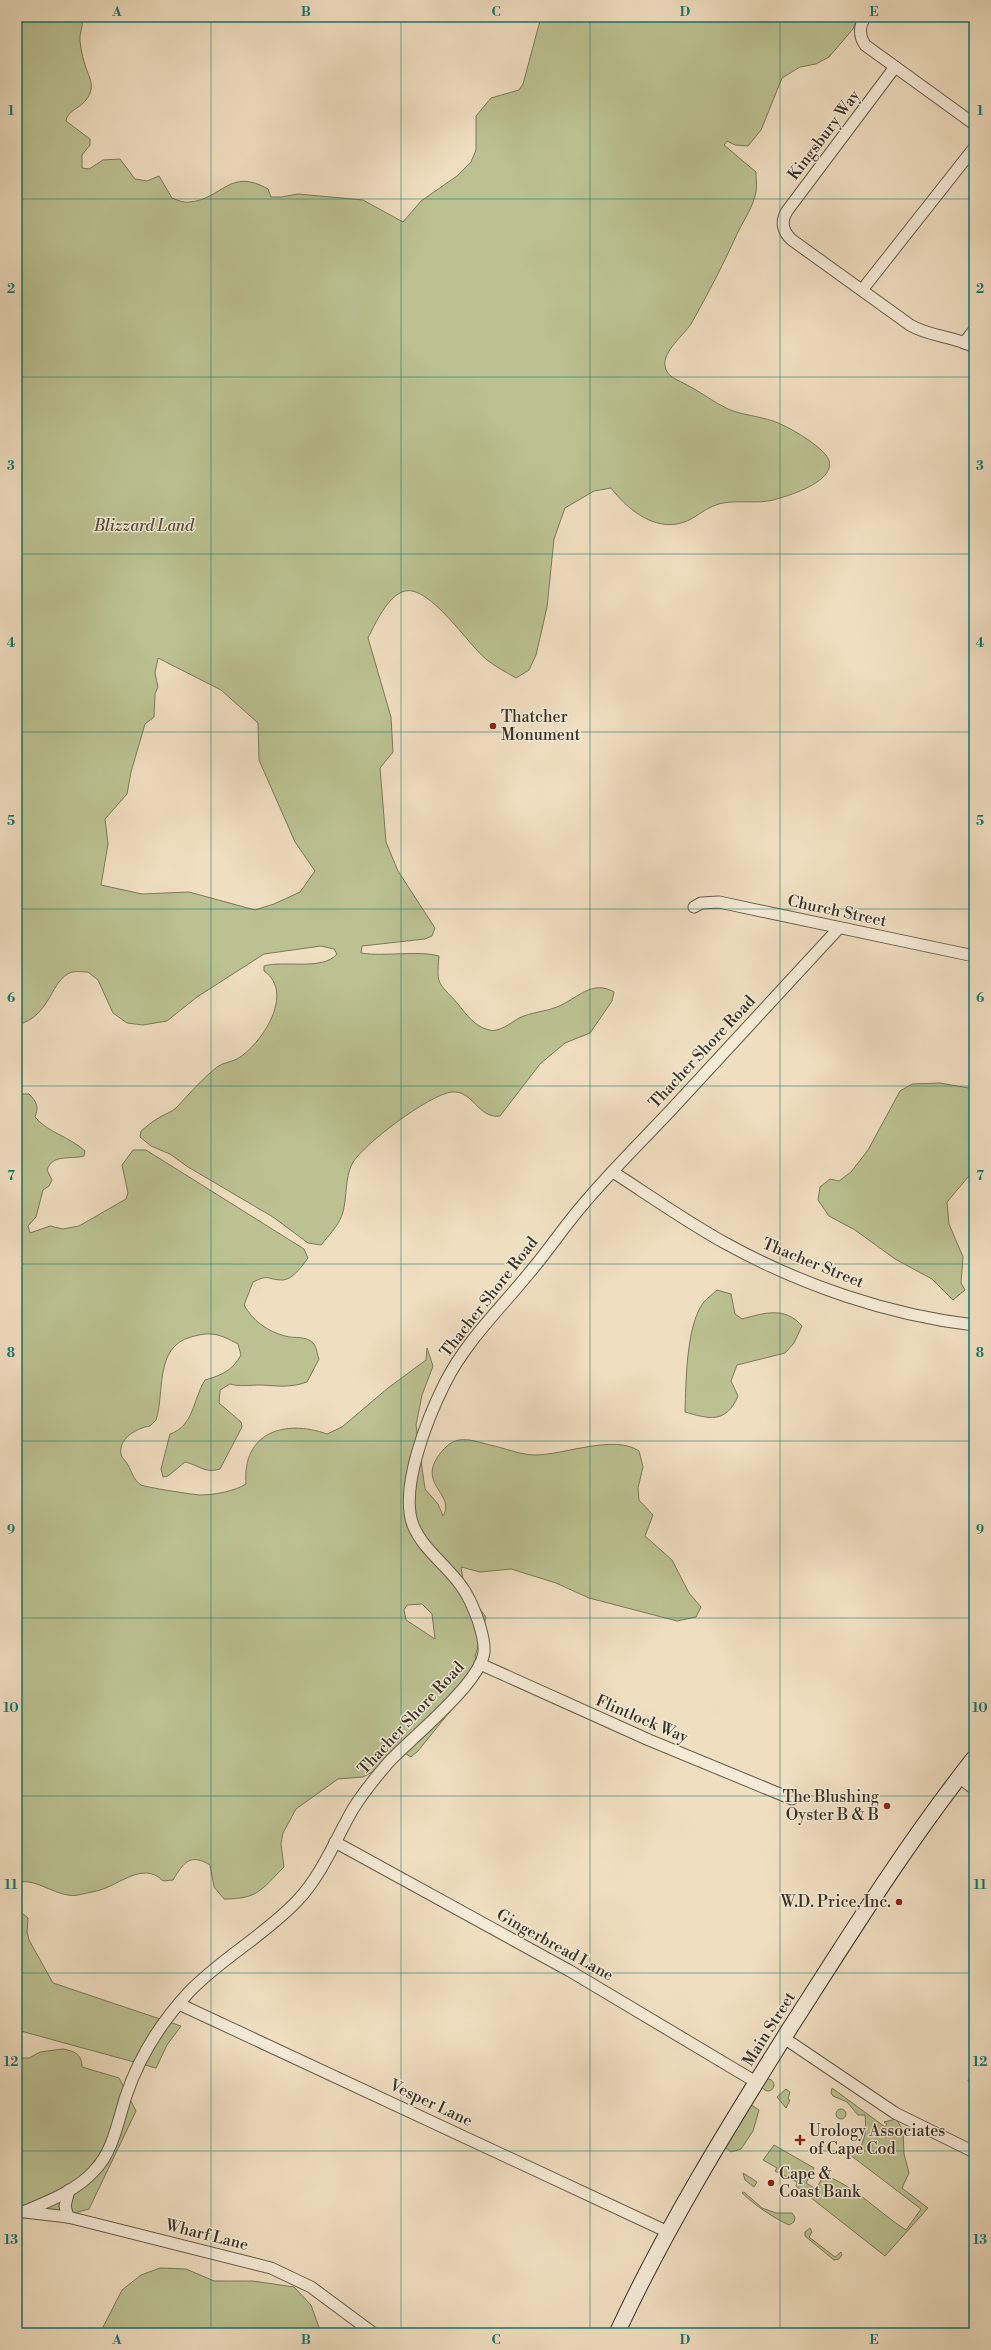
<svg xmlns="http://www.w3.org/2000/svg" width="991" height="2350" font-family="'Libre Bodoni',serif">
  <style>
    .green { fill: #bbc191; stroke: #7a795c; fill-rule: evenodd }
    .water { fill: #9abcb5; stroke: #73847c }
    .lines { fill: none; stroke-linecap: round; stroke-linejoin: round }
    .minor-casing { stroke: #675c4d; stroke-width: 13 }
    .secondary-casing { stroke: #393127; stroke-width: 17 }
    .minor { stroke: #f5ead6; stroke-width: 11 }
    .secondary { stroke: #f5ead6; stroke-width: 15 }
    .grid { fill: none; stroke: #0f766e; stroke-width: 1; stroke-opacity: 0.55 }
    .poi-dot { fill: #8f2418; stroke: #f5ead6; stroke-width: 1.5 }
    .labels { text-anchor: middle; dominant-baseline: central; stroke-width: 3; stroke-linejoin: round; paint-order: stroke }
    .street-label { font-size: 16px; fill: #393127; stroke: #f5ead6 }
    .park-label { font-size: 16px; font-style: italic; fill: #534e3c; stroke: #f5ead6 }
    .poi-label { font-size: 16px; fill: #393127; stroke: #f5ead6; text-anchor: start }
    .neatline { fill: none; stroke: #0f766e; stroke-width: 1.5 }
    .grid-label { font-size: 13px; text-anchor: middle; font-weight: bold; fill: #0f766e }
  </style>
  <rect width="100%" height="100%" fill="#f0dec0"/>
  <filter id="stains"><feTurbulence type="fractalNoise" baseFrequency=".005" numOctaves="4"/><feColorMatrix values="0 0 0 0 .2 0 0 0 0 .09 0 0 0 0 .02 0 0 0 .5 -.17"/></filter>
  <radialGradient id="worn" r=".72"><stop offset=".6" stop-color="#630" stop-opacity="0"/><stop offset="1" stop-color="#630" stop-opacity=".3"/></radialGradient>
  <g class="green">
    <path d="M17 17H82C84 26 79 33 80 41 81 50 83 60 86 68 91 81 95 88 86 100 79 109 68 110 66 121L90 139V145L82 155V168L89 169 103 160 120 159 135 179 147 181 159 176 172 198C177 200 184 203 190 202 222 199 230 167 268 189L271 197H281L298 194 363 200 403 222 421 201 457 176 471 162 476 150V116L491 98 519 90 523 84 541 17H858L853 29 829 57 816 64 800 67 782 78 761 130 748 146 735 145 727 141 724 145 756 172C756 178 757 186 756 192 753 207 745 218 738 232 724 263 708 294 691 324 683 336 663 351 665 366 667 378 679 380 687 385 701 392 713 402 728 409 742 415 758 416 773 421 788 426 816 443 826 455 844 479 789 496 773 500 757 504 740 500 723 503 713 505 705 510 696 516 664 538 631 514 611 488L594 491 565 508 554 539 547 607 536 655 529 670 516 678C506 672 496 667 487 660 469 646 430 585 405 591 388 595 375 624 368 638L391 717 393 752 380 768 386 842 398 871 435 928 432 936 425 939 362 946 361 953C385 957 419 950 439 956 436 987 439 982 457 1003 467 1015 474 1026 489 1030 498 1033 511 1023 519 1018 532 1012 544 1012 557 1007 577 999 592 979 614 992L612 1001 590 1033 565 1043 540 1064 500 1116C478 1119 473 1090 452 1092 430 1094 362 1145 352 1164 345 1178 347 1197 343 1212 340 1224 329 1235 321 1245L308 1243 273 1217 188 1167 170 1154 151 1146 140 1137 141 1131C147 1126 153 1121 160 1117 165 1114 172 1112 176 1108 189 1094 202 1079 217 1067 222 1063 231 1062 237 1059 261 1045 296 993 264 971V966C284 960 323 971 337 954L334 949 321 946 264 954 197 997 167 1021 143 1025 127 1023 113 1013 98 980 88 972C83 972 77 971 72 972 50 979 52 1016 17 1025ZM158 658 221 690 258 723 259 760 295 842 315 871 300 892 274 904 255 910 189 892 142 894 101 885 108 844 105 819 127 794 131 772 145 724 154 717 155 694 158 687 155 673Z"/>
    <polygon points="940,1083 974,1089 974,1170 947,1202 949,1224 963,1257 961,1283 965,1290 953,1300 932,1279 895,1259 855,1230 829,1216 818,1200 820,1187 830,1179 839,1181 851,1172 868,1150 900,1091 912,1084"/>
    <path d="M20 1094H29C37 1102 39 1107 35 1117 47 1132 70 1137 85 1151L84 1156C71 1160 53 1153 47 1170L52 1180 49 1186 43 1190 36 1217 28 1226 30 1233 50 1226 63 1229 79 1226 126 1199 128 1193 122 1165 133 1150H146L304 1249 308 1258C302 1266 292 1281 281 1280 265 1279 270 1274 253 1282L244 1305C253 1321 267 1331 285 1336 295 1339 306 1335 314 1344 317 1348 317 1355 319 1359L307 1382C290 1388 278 1386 261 1385 249 1385 241 1387 230 1384L220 1390 219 1403 241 1422 242 1427 220 1469C205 1474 199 1465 185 1462L168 1476 163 1477 161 1469 170 1434C194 1426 193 1399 205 1380 222 1375 232 1371 241 1355L238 1344C219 1334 212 1331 191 1337 154 1347 165 1393 156 1420L150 1426C137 1428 118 1438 121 1455 122 1458 126 1461 128 1465 132 1472 133 1479 141 1485 144 1487 195 1495 201 1495 214 1495 235 1491 246 1484 242 1432 285 1419 327 1434L342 1427 388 1388 426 1360 427 1348 433 1366 422 1395 416 1425 425 1489 438 1504 443 1516C457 1493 411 1483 445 1448 458 1434 474 1441 490 1445 504 1448 521 1455 535 1455 564 1455 614 1434 639 1451L643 1467 638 1488 639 1500 653 1515 645 1536 672 1560 689 1593 701 1607 696 1617 677 1621 589 1598 556 1583 511 1569 480 1572 461 1567 465 1590 486 1617 475 1657 481 1673 418 1751 411 1757 403 1752 394 1761 363 1777 338 1779 296 1809 283 1833 281 1844 284 1867C261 1890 258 1899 224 1899L214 1887 210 1865C190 1853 184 1862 173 1880L163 1881C142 1859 116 1889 92 1892 85 1893 75 1897 68 1895 52 1893 32 1877 17 1883V1095ZM422 1604 432 1614 435 1639 406 1620 404 1610 407 1605Z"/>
    <path d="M717 1290 731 1294 735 1314 742 1319C764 1313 785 1306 802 1326L794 1343 785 1353 737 1365 731 1381 738 1396C726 1424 709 1419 685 1412 686 1382 686 1327 703 1303 707 1298 713 1294 717 1290Z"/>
    <polygon points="17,1909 28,1918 27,1932 29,1940 53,1983 181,2026 167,2045 156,2068 17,2030"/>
    <path d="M63 2049C74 2051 82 2054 82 2067L119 2078 136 2111 89 2209 53 2219 17 2215V2058H29L40 2052Z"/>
    <circle cx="768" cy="2085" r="6"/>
    <path d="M832 2088 885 2127 887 2124 884 2122 896 2119 903 2130 904 2154 909 2173 902 2188 928 2208 885 2256 796 2186 797 2182 775 2171 777 2168 763 2160 774 2145 814 2168 806 2183 816 2189 824 2175C855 2186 879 2213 906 2230L921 2209 849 2154 852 2146 860 2148C866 2137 866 2127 865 2115H858L847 2102 833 2096 831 2093Z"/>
    <polygon points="786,2089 790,2092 788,2099 790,2100 786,2108 777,2097"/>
    <polygon points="750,2104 759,2110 753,2131 741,2149 731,2152 725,2147"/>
    <circle cx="841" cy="2114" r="5"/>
    <polygon points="743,2173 757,2182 754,2187 745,2180"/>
    <path d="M744 2192 762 2208 776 2213H792L795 2217 794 2222 789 2225C772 2217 756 2206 742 2193Z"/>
    <polygon points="810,2228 812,2232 809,2237 835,2257 841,2252 842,2255 839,2259 834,2260 805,2236 805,2232"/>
    <polygon points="160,2268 186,2269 214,2281 253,2281 294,2287 311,2305 321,2333 100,2333 122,2290 141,2275"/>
  </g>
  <polygon class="water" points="972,2067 974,2067 973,2084 968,2081"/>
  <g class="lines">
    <defs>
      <g id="minor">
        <path d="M865 17C859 26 859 36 865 45L974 124"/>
        <path d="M895 67 787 211C780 222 783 232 792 240L910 325C930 337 954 336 974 347"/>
        <polyline points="862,290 974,148"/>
        <polyline points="964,343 974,330"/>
        <polyline points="694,907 701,903 719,902 974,956"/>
        <path d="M613 1172C650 1196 687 1222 725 1243 801 1285 888 1315 974 1325"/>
        <polyline points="480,1664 649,1740 792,1799"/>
        <polyline points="959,1777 974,1789"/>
        <polyline points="335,1842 570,1971 756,2082"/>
        <polyline points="179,2004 668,2232"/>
        <polyline points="784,2038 895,2113 974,2152"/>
        <path d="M23 2212C47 2202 76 2191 94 2171 113 2152 118 2121 126 2096 139 2057 162 2021 190 1991 223 1957 265 1935 297 1901 322 1875 335 1840 353 1809 363 1793 375 1778 388 1763 410 1739 481 1683 484 1652 485 1641 481 1630 478 1620 473 1607 468 1594 459 1583 445 1564 422 1548 413 1525 399 1488 428 1417 445 1383 466 1341 501 1308 530 1272 548 1251 563 1228 581 1207 609 1173 641 1142 671 1110 727 1049 783 989 839 928"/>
        <polyline points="25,2212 68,2217 271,2268 311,2287 373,2333"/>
        <polyline points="68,2217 65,2206 69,2190"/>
      </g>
      <path id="secondary" d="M617 2333C666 2227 728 2127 790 2028 849 1936 906 1844 974 1758"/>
    </defs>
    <use href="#minor" class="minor-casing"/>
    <use href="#secondary" class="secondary-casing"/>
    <use href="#minor" class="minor"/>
    <use href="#secondary" class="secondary"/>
  </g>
  <path class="grid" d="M211 17V2333M401 17V2333M590 17V2333M780 17V2333M17 199H974M17 377H974M17 554H974M17 732H974M17 909H974M17 1086H974M17 1264H974M17 1441H974M17 1618H974M17 1796H974M17 1973H974M17 2151H974"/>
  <g class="poi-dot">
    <circle cx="493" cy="726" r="4"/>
    <circle cx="887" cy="1806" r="4"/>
    <circle cx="899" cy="1902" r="4"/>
    <path d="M798 2134h4v4h4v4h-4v4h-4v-4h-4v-4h4z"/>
    <circle cx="771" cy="2183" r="4"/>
  </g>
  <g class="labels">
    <g class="street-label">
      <text transform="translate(824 135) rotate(-53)">Kingsbury Way</text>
      <text transform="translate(837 911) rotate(12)">Church Street</text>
      <text transform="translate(702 1052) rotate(-47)">Thacher Shore Road</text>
      <text transform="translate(813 1263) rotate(22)">Thacher Street</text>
      <text transform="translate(489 1297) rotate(-52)">Thacher Shore Road</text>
      <text transform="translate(411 1718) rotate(-47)">Thacher Shore Road</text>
      <text transform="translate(642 1719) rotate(23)">Flintlock Way</text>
      <text transform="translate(555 1945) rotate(29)">Gingerbread Lane</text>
      <text transform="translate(769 2029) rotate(-58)">Main Street</text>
      <text transform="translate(431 2103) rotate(25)">Vesper Lane</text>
      <text transform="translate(207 2235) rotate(14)">Wharf Lane</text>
    </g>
    <g class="park-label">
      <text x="144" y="526">Blizzard Land</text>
    </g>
    <g class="poi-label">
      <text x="501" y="717">Thatcher<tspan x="501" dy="18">Monument</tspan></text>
      <text x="879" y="1797" text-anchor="end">The Blushing<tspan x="879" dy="18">Oyster B &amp; B</tspan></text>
      <text x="891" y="1902" text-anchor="end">W.D. Price, Inc.</text>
      <text x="809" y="2131">Urology Associates<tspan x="809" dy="18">of Cape Cod</tspan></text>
      <text x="779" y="2174">Cape &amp;<tspan x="779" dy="18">Coast Bank</tspan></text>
    </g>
  </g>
  <rect width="991" height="2350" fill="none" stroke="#f0dec0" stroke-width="44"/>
  <rect x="22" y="22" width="947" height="2306" class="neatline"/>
  <g class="grid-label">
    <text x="117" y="16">A</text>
    <text x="306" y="16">B</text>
    <text x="496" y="16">C</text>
    <text x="685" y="16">D</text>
    <text x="874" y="16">E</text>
    <text x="11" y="115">1</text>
    <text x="980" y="115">1</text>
    <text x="11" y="293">2</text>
    <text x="980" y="293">2</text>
    <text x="11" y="470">3</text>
    <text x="980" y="470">3</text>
    <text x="11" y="647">4</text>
    <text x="980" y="647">4</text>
    <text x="11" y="825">5</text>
    <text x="980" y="825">5</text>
    <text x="11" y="1002">6</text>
    <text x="980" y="1002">6</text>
    <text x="11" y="1180">7</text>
    <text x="980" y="1180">7</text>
    <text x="11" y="1357">8</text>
    <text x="980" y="1357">8</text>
    <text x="11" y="1534">9</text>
    <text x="980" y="1534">9</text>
    <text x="11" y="1712">10</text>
    <text x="980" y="1712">10</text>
    <text x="11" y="1889">11</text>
    <text x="980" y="1889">11</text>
    <text x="11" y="2066">12</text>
    <text x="980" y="2066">12</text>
    <text x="11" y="2244">13</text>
    <text x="980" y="2244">13</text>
    <text x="117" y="2344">A</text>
    <text x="306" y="2344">B</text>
    <text x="496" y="2344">C</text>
    <text x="685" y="2344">D</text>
    <text x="874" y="2344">E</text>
  </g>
  <rect width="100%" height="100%" filter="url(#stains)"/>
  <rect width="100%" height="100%" fill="url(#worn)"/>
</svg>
